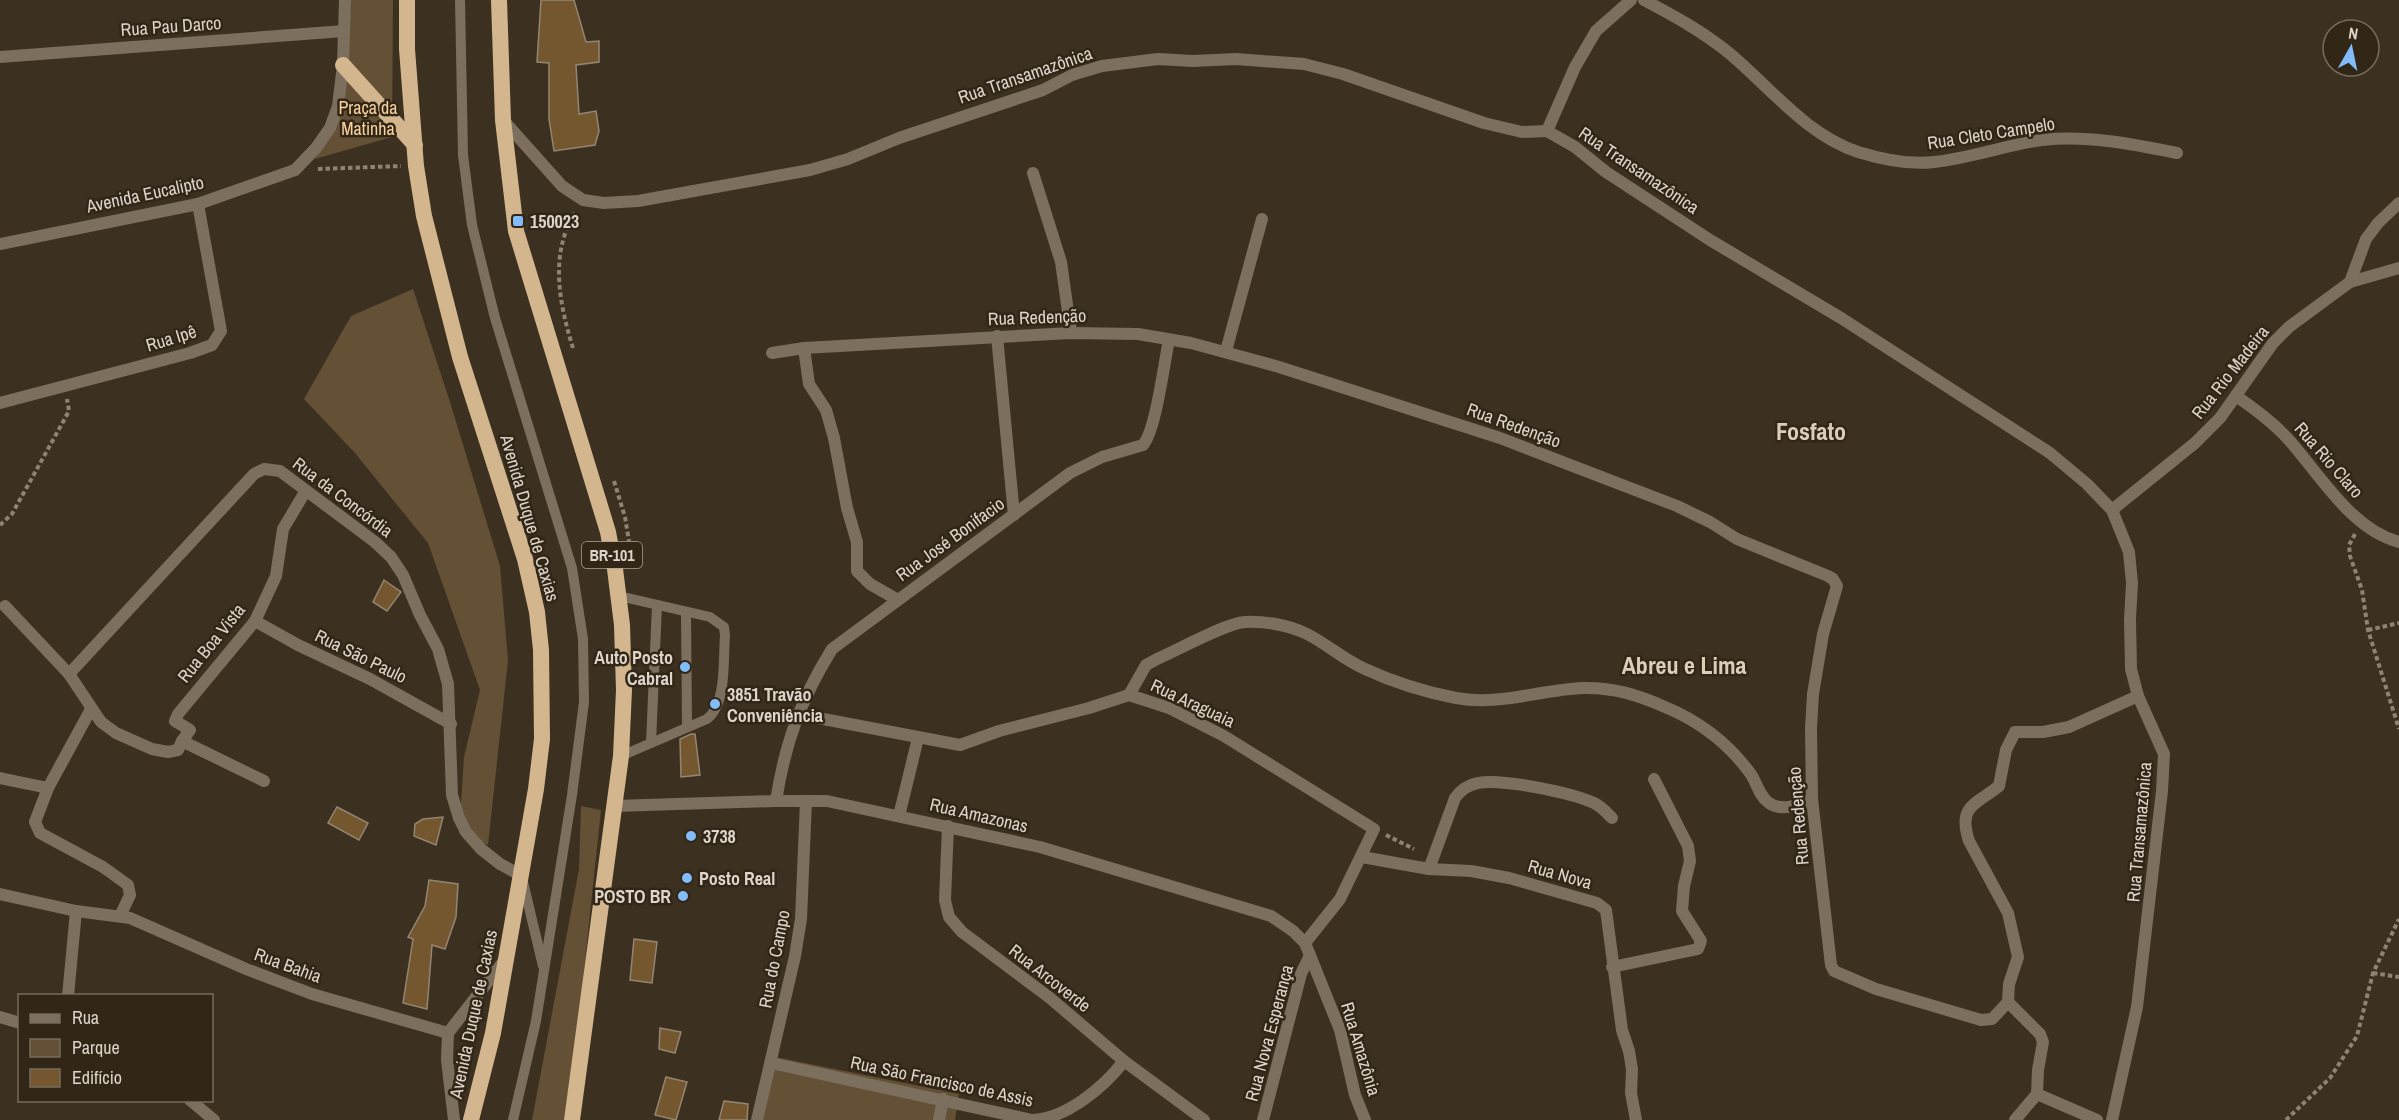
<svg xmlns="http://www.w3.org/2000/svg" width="2399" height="1120" font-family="'Archivo Narrow',sans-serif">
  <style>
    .green { fill: #645035 }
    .building { fill: #74572e; stroke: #938572; stroke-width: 1.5 }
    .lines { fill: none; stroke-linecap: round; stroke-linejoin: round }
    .path { stroke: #8d8376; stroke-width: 4; stroke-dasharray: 4.5 3; stroke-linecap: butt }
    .service { stroke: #7c6f5e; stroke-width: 10 }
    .minor { stroke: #7c6f5e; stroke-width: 12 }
    .trunk { stroke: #d4b68e; stroke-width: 16 }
    .poi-dot { fill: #82bcfa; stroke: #322616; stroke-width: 2 }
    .labels { text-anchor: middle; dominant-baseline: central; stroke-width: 5; stroke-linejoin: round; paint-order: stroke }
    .shield { fill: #322616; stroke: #aaa095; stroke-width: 1.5 }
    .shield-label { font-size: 16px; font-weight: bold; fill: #ddd5cb }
    .street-label { font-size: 18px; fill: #ddd5cb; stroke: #322616 }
    .park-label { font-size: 18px; fill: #f8d29f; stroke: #322616 }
    .poi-label { font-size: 18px; font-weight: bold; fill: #ddd5cb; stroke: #322616; text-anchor: start }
    .district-label { font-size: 24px; font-weight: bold; fill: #dccdb9; stroke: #322616 }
  </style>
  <rect width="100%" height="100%" fill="#3c3020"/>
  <g class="green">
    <polygon points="351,0 393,0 392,137 315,159 344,108"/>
    <polygon points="413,289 450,402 500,566 508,660 488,845 459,833 464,757 480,690 428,543 355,453 304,399 351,316"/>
    <polygon points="581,806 601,810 578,1027 564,1120 532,1120 579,869"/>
    <polygon points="775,1057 959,1094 955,1120 760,1120"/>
  </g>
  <g class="building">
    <polygon points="541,0 574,0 586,42 599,41 599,62 576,65 579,114 596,111 599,131 595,145 554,151 549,119 549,63 537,62"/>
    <polygon points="384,580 401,592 387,611 373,602"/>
    <polygon points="691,734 695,734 700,775 681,777 680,739"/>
    <polygon points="337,807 368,823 359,840 328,823"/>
    <polygon points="443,817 436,845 414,836 415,824 423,819"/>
    <polygon points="429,880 458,884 456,917 445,949 432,945 427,1009 403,1003 413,939 408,937 425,906"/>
    <polygon points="634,939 657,942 652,983 630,980"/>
    <polygon points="660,1028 681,1032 675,1053 659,1049"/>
    <polygon points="666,1077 687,1082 676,1120 655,1115"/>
    <polygon points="724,1101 748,1104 747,1120 719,1120"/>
  </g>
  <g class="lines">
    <g class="path">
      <polyline points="318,169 401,166"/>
      <path d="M573 348C559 303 549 253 576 211"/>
      <polyline points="614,481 625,517 629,541"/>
      <polyline points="0,525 12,514 69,411 67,399"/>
      <polyline points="2355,534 2349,545 2350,556 2362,590 2368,630 2399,729"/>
      <polyline points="2368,630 2399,623"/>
      <polyline points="1386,835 1414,849"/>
      <polyline points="2373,973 2399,977"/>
      <polyline points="2286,1120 2330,1078 2357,1036 2373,973 2399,919"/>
    </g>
    <g class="service">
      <polyline points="460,0 463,155 472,225 495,318 572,568 583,639 584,702 572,795 536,1021 513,1120"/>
      <path d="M619 596 710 617 724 627 725 636C723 659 727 704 707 719L621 756"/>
      <polyline points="686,612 687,727"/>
      <polyline points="651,743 657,605"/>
      <polyline points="523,882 543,966"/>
    </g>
    <g class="minor">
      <path d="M1644 0C1674 16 1702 31 1729 53 1770 87 1805 134 1858 152 1881 159 1910 165 1934 162 1971 158 2006 145 2042 140 2087 135 2133 144 2177 153"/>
      <polyline points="0,57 344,31"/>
      <polyline points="503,120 562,186 583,200 604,203 638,201 810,170 848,159 899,138 1043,90 1072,75 1102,66 1158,59 1192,61 1236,59 1304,64 1343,74 1484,123 1522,132 1547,131 1575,147 1606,172 1710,240 1841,318 2050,453 2087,484 2112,510 2129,552 2132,583 2130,619 2131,669 2138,696 2164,754 2162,791 2137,1007 2112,1120"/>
      <polyline points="1547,131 1575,67 1596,31 1631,0"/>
      <polyline points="1033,173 1061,262 1071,333"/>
      <polyline points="0,244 198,204 295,170 316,148 330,128 338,106 343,65 345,0"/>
      <polyline points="2350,282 2399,268"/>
      <polyline points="997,336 1014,515"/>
      <polyline points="804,348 809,384 826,410 834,438 847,508 857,542 857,571 870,584 898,600"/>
      <polyline points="1226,351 1262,219"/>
      <path d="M772 353 804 348 1071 333 1138 334 1191 343 1279 367 1500 438 1677 506 1710 522 1737 539 1828 576 1833 579 1837 586 1823 634 1813 694 1811 728 1812 799 1831 965 1834 971 1876 989 1981 1020 1992 1019 2008 1002 2009 984 2018 957 2008 913 1969 841C1957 805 1977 804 1999 786L2006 750 2015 732H2043L2069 727 2138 696"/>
      <path d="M2236 396C2255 409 2274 423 2289 440 2320 475 2352 530 2399 542"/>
      <polyline points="0,403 190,353 212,345 221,331 198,204"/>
      <polyline points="2112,510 2195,443 2220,418 2273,343 2289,327 2350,282 2366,239 2378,223 2399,203"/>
      <polyline points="5,606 69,674 101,722 116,733 152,749 168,752 178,750 182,741 264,781"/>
      <polyline points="255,621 298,645 370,679 451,724"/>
      <polyline points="69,674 254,474 264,469 280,471 375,542 391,557 403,575 420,615 438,649 448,684 452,795 459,818 466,832 481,849 500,864 522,876"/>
      <path d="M1129 695 1146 665 1157 659C1178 650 1226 623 1245 622 1265 621 1289 625 1307 634 1327 644 1344 660 1365 669 1393 682 1425 692 1456 698 1498 706 1540 690 1582 688 1613 687 1638 695 1665 707 1699 721 1728 743 1750 773 1757 782 1758 795 1769 803 1782 812 1799 805 1812 799"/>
      <polyline points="91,709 48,788 35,822 40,833 103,867 128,885 130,895 120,916"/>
      <polyline points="797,714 960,745 999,731 1089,708 1129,695 1169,708 1224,736 1374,829 1340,899 1305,943"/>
      <polyline points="182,741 190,730 175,721 178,714 255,621 276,576 283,529 305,492"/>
      <polyline points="0,778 48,788"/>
      <path d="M776 801C785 743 801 699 832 649L1070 473 1102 457 1143 445C1156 430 1164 363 1169 340"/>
      <polyline points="614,806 776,801 827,801 1040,847 1271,916 1293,931 1305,943 1340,1030 1355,1095 1365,1120"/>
      <polyline points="899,816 918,738"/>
      <polyline points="948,826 945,900 949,917 962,932 1050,998 1124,1061 1204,1120"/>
      <polyline points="1362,857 1429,869 1471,871 1509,878 1597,903 1606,910 1622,1030 1629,1051 1632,1069 1631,1093 1636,1120"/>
      <path d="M1429 869 1455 798C1461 790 1467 785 1478 783 1501 778 1572 793 1594 803 1601 806 1606 812 1612 818"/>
      <polyline points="0,894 76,911 130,918 246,969 312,994 448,1033"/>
      <polyline points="1612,967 1698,949 1701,941 1682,911 1684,886 1690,861 1688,846 1654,779"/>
      <polyline points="68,996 76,911"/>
      <polyline points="2008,1002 2040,1034 2043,1042 2038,1070 2037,1094 2015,1120"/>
      <polyline points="0,1017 20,1023"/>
      <path d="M771 1063 1032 1120C1066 1119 1104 1087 1124 1061"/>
      <polyline points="2037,1094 2097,1120"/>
      <polyline points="190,1100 214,1120"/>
      <polyline points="454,1120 447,1060 448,1033 504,961"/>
      <polyline points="757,1120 795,956 801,919 806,801"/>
      <polyline points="939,1120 943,1099"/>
      <polyline points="1263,1120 1301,974 1310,955"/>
    </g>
    <g class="trunk">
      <polyline points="407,0 407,49 416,166 424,216 460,357 525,559 537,612 541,650 542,739 536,789 493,1033 471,1120"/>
      <polyline points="499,0 503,120 516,231 608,532 615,569 622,625 624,690 621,756 572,1120"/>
      <polyline points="343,65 415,145"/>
    </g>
  </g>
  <g class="poi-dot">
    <rect x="512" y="215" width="12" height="12" rx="3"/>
    <circle cx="685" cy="667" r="6"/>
    <circle cx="715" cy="704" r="6"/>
    <circle cx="691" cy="836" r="6"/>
    <circle cx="687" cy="878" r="6"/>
    <circle cx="683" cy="896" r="6"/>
  </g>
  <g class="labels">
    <rect class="shield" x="582" y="542" width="60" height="26" rx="4.5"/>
    <g class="shield-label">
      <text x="612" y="555">BR-101</text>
    </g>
    <g class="street-label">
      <text transform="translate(171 26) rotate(-4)">Rua Pau Darco</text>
      <text transform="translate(1025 75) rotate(-19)">Rua Transamazônica</text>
      <text transform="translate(1991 133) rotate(-9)">Rua Cleto Campelo</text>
      <text transform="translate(1639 170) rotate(34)">Rua Transamazônica</text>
      <text transform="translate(145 194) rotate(-12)">Avenida Eucalipto</text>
      <text transform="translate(1037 317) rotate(-2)">Rua Redenção</text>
      <text transform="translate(171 338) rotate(-17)">Rua Ipê</text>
      <text transform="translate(2230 372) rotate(-52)">Rua Rio Madeira</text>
      <text transform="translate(1514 425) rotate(20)">Rua Redenção</text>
      <text transform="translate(2329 460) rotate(49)">Rua Rio Claro</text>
      <text transform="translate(343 497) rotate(37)">Rua da Concórdia</text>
      <text transform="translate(530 518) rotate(74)">Avenida Duque de Caxias</text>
      <text transform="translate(950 539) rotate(-36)">Rua José Bonifacio</text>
      <text transform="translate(211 643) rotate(-51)">Rua Boa Vista</text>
      <text transform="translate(361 656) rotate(26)">Rua São Paulo</text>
      <text transform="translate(1193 703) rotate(25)">Rua Araguaia</text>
      <text transform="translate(979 815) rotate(13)">Rua Amazonas</text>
      <text transform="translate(1798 816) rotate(-95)">Rua Redenção</text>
      <text transform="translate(2139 832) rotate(-85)">Rua Transamazônica</text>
      <text transform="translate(1560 874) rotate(16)">Rua Nova</text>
      <text transform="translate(774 959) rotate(-79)">Rua do Campo</text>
      <text transform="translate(288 965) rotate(20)">Rua Bahia</text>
      <text transform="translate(1050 978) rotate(38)">Rua Arcoverde</text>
      <text transform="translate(473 1014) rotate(-78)">Avenida Duque de Caxias</text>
      <text transform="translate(1269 1033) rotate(-75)">Rua Nova Esperança</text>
      <text transform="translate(1361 1049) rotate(73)">Rua Amazônia</text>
      <text transform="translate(942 1081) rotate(12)">Rua São Francisco de Assis</text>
    </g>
    <g class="park-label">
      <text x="368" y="107">Praça da<tspan x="368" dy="21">Matinha</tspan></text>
    </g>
    <g class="poi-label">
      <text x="530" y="221">150023</text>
      <text x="673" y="657" text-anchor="end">Auto Posto<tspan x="673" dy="21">Cabral</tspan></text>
      <text x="727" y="694">3851 Travão<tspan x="727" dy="21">Conveniência</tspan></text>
      <text x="703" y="836">3738</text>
      <text x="699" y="878">Posto Real</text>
      <text x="671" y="896" text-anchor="end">POSTO BR</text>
    </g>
    <g class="district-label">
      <text x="1811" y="431">Fosfato</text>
      <text x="1684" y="665">Abreu e Lima</text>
    </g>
  </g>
  <rect x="18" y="994" width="195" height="108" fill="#322616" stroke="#766c5e" stroke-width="1.5"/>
  <rect x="30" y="1014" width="30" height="9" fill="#7c6f5e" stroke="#766c5e" stroke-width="1.5"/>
  <text x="72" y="1024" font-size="18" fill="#ddd5cb">Rua</text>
  <rect x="30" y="1039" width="30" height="18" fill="#645035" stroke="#766c5e" stroke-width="1.5"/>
  <text x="72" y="1054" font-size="18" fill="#ddd5cb">Parque</text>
  <rect x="30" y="1069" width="30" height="18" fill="#74572e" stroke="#766c5e" stroke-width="1.5"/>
  <text x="72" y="1084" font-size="18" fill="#ddd5cb">Edifício</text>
  <g transform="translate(2351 48) rotate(9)"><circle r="28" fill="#322616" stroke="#766c5e" stroke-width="1.5"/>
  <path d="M0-4.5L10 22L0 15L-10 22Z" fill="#82bcfa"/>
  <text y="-9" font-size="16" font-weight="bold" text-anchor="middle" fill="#ddd5cb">N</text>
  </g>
</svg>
